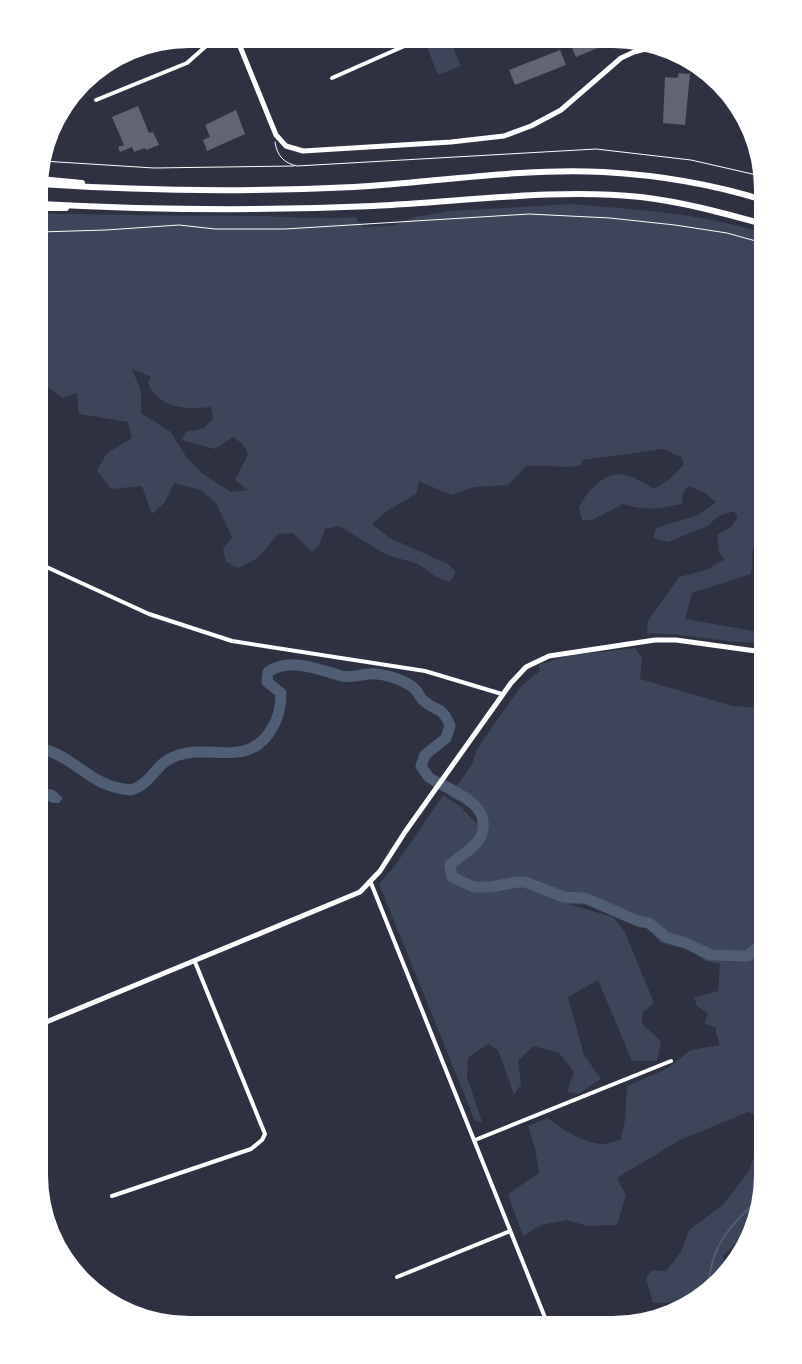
<svg xmlns="http://www.w3.org/2000/svg" width="802" height="1364" font-family="'Varela Round',sans-serif">
  <style>
    .green { fill: #3c4559; fill-rule: evenodd }
    .water { fill: #4f5d75 }
    .lines { fill: none; stroke-linecap: round; stroke-linejoin: round }
    .stream { stroke: #4f5d75; stroke-width: 2 }
    .river { stroke: #4f5d75; stroke-width: 11 }
    .building { fill: #626471 }
    .path { stroke: #fff; stroke-width: 1 }
    .minor { stroke: #fff; stroke-width: 4 }
    .tertiary { stroke: #fff; stroke-width: 5 }
    .trunk { stroke: #fff; stroke-width: 6 }
  </style>
  <rect width="100%" height="100%" fill="#2d3142"/>
  <g class="green">
    <polygon points="444,40 450,40 461,66 438,75 427,47"/>
    <path d="M572 204C637 210 701 213 763 233V535C748 545 754 559 751 574L692 593 685 619 754 631 763 639 761 643C722 643 685 633 647 633L648 621 679 577 706 570 724 560 719 552 717 535 731 527 738 517 733 511 719 516 707 526 668 542 653 538 656 528 698 515 716 502 705 493 688 486 683 494 682 504C660 509 644 511 623 504L592 520H582L579 508C586 492 605 470 626 475 636 477 645 484 654 489L671 478 684 464 681 457 663 449 583 460 580 466C561 468 544 465 526 466L508 485 475 487 451 495 419 481 416 494 387 511 372 524 390 538 448 564 456 572 450 582 436 577 418 564 387 555 339 526 325 529 319 545 312 552 293 533 278 534 259 557 239 568 226 562 223 549 232 537 216 503 201 490 174 483 165 502 152 514 142 486 111 489 97 470 107 453 132 438 128 422 79 414 77 393 63 398 48 387 40 384V213C115 216 189 215 264 216 295 217 325 220 355 217L363 227 392 226 415 217 450 211ZM132 369 151 377 148 382C156 408 187 410 211 407L213 419 204 428 186 432 182 440 215 449 233 437 243 444 248 455 235 480 248 490 231 492 203 474 187 458 171 432 141 413V391Z"/>
    <path d="M635 648 642 658 640 679 733 706 763 708V1185L755 1224 723 1256 725 1273 704 1294 681 1307 680 1302 653 1303 646 1278 652 1270 666 1271 681 1252 689 1230 723 1205 748 1172 762 1138 760 1116 748 1112 680 1140 617 1178 626 1195 617 1225 587 1226 567 1220 541 1225 523 1236 508 1194 539 1173 535 1148 528 1126 548 1118C560 1129 588 1145 605 1144 610 1143 616 1141 621 1139L625 1120 627 1086 666 1069 691 1050 720 1045 716 1033V1028L704 1023 708 1014 697 1006 694 998 718 991 720 964 706 961 688 950 660 942 641 922 617 917 594 905 568 904 613 917 625 932 654 1003 643 1012 642 1024 661 1041 657 1061H632L598 980 568 997 584 1055 601 1079 578 1094 567 1092 574 1072 559 1053 533 1046 518 1061 521 1084 514 1095 498 1050 488 1044 468 1058 467 1077 482 1122 475 1121 379 884 394 867 443 795 461 807 483 830 473 807 449 797 472 764 477 749 521 686 540 671 538 665 567 656Z"/>
  </g>
  <polygon class="water" points="39,787 54,790 63,798 59,803 53,803 39,797"/>
  <g class="lines">
    <path class="stream" d="M708 1291C710 1244 730 1227 761 1196"/>
    <path class="river" d="M39 748C76 756 89 787 131 790 152 784 155 763 176 756 209 743 247 769 271 730 279 718 281 707 281 693L267 682 268 672C290 657 318 669 341 676 349 678 360 675 368 674 381 673 404 679 415 689 418 692 420 698 424 701 436 712 442 705 450 726L446 738 425 755 421 766C424 770 426 775 430 778 450 791 494 803 481 836 476 848 459 856 450 865L452 877 474 887H491L517 882H525L564 897 585 898 638 921 649 923 666 937 686 943 711 955 748 956 763 943"/>
  </g>
  <g class="building">
    <polygon points="569,41 615,41 576,57"/>
    <polygon points="560,50 566,65 515,85 509,70"/>
    <polygon points="679,73 690,74 685,125 663,123 665,77 677,78"/>
    <polygon points="138,106 149,133 153,132 159,145 146,150 145,148 134,152 132,147 120,152 118,147 124,145 112,117"/>
    <polygon points="236,110 245,134 207,151 203,140 210,137 205,125"/>
  </g>
  <g class="lines">
    <g class="path">
      <path d="M275 142C277 156 284 163 297 166L596 149 691 160 761 176"/>
      <polyline points="42,161 154,168 294,166"/>
      <polyline points="40,232 106,230 179,225 215,229 285,229 529,214 610,218 675,225 727,233 763,243"/>
    </g>
    <g class="minor">
      <polyline points="332,78 418,40"/>
      <polyline points="96,100 187,63 214,39"/>
      <polyline points="40,564 149,614 232,641 425,671 502,694"/>
      <polyline points="371,883 548,1325"/>
      <polyline points="475,1140 671,1061"/>
      <polyline points="112,1196 251,1149 262,1140 265,1134 195,962"/>
      <polyline points="397,1277 510,1231"/>
    </g>
    <g class="tertiary">
      <polyline points="237,39 276,135 286,146 303,151 451,142 504,136 531,126 561,110 621,58 634,52 653,47"/>
      <polyline points="39,1025 360,892 380,871 405,832 511,683 526,667 549,656 655,640 676,640 763,652"/>
    </g>
    <g class="trunk">
      <polyline points="40,179 82,183"/>
      <path d="M40 184C144 191 250 192 354 187 437 182 520 168 603 172 657 175 712 184 763 200"/>
      <path d="M40 204C151 210 262 211 373 206 462 202 553 188 641 197 683 202 723 213 763 224"/>
      <polyline points="40,208 66,208"/>
    </g>
  </g>
  <path d="M0 0H802V1364H0ZM189 48H613A141 141 0 0 1 754 189V1175A141 141 0 0 1 613 1316H189A141 141 0 0 1 48 1175V189A141 141 0 0 1 189 48Z" fill="#fff" fill-rule="evenodd"/>
</svg>
